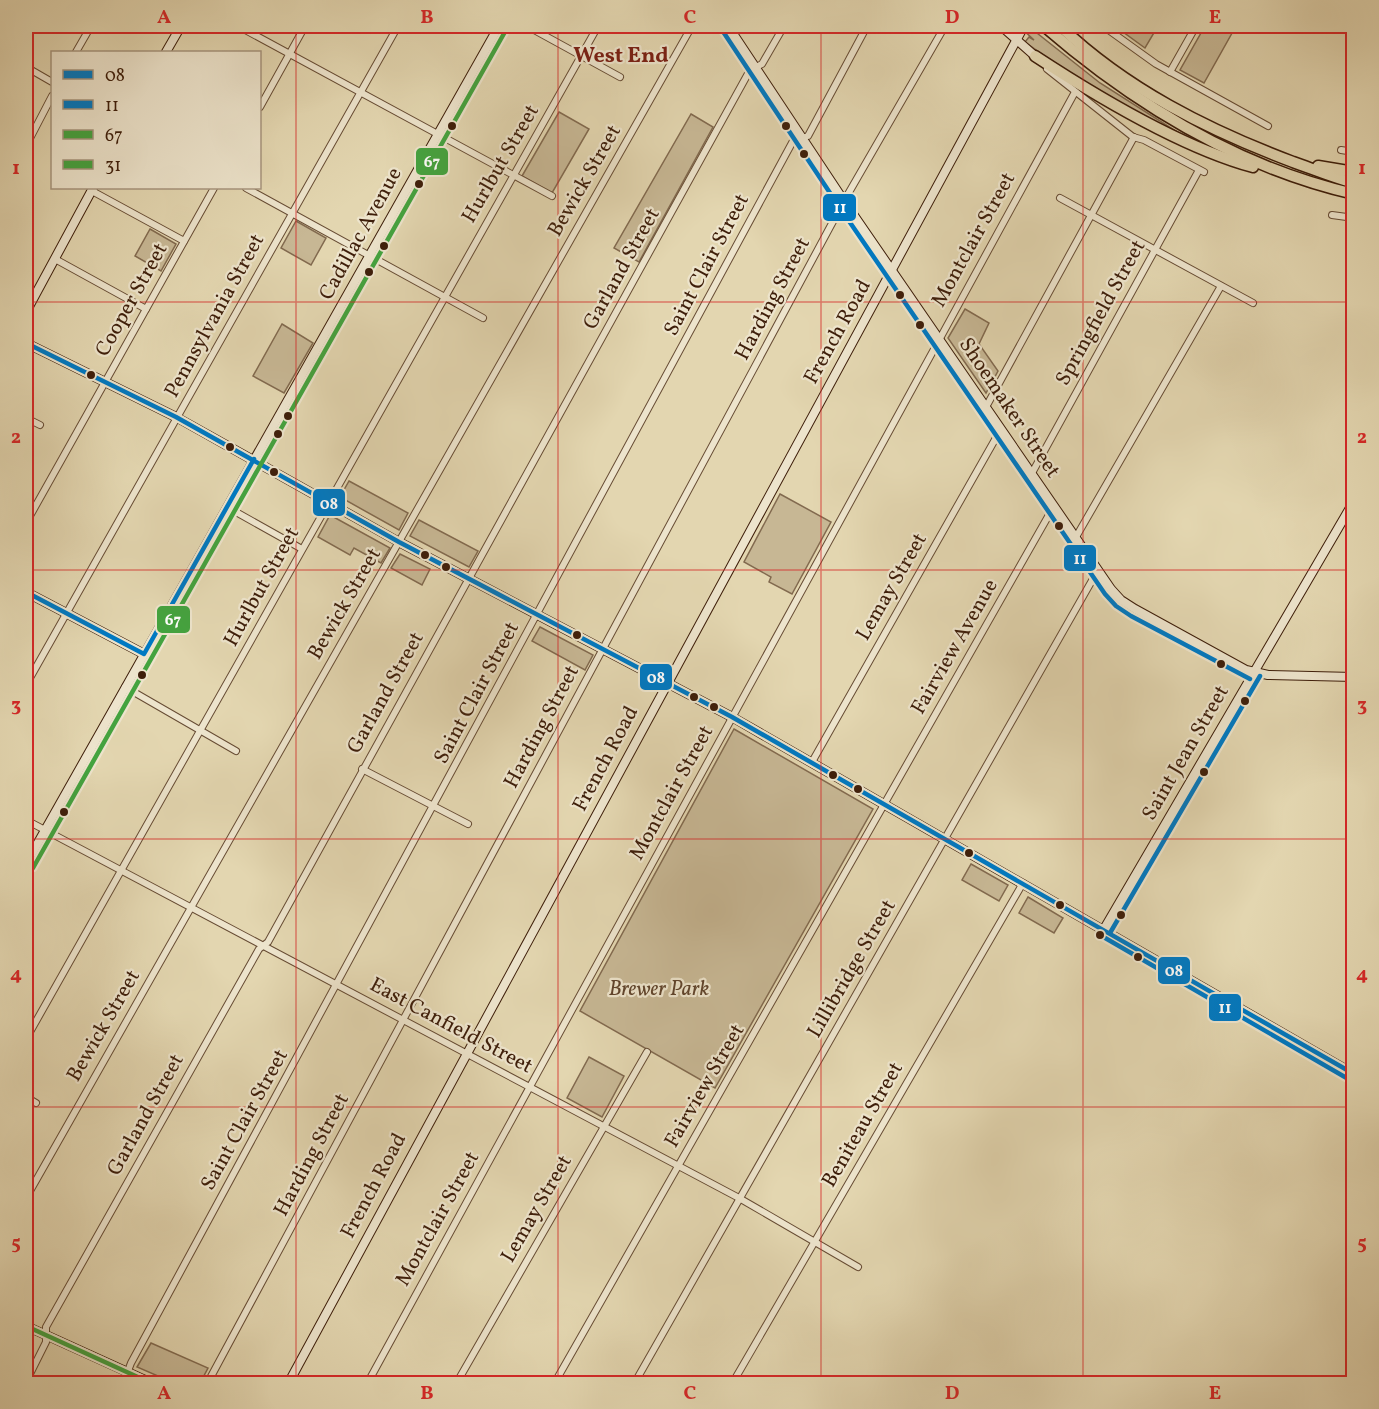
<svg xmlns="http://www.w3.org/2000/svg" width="1379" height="1409" font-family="Vollkorn,serif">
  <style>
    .green { fill: #c7b794; stroke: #826a4f; stroke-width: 1.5 }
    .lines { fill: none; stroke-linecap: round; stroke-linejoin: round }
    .street-casing { stroke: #674c34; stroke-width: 8 }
    .secondary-casing { stroke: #3e1e0a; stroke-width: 10 }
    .highway-casing { stroke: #3e1e0a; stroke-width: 13 }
    .street { stroke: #ede4cc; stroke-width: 6 }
    .secondary { stroke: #ede4cc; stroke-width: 8 }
    .highway { stroke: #e3d6b0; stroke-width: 10 }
    .bus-1-casing { stroke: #ede4cc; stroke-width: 9 }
    .bus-2-casing { stroke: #ede4cc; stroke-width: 9 }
    .bus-3-casing { stroke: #ede4cc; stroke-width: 9 }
    .bus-4-casing { stroke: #ede4cc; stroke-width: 9 }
    .bus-1 { stroke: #0079c2; stroke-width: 4.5 }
    .bus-2 { stroke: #0079c2; stroke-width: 4.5 }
    .bus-3 { stroke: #44a33f; stroke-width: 4.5 }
    .bus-4 { stroke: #44a33f; stroke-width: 4.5 }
    .grid { fill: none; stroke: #d62828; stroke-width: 1.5; stroke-opacity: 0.55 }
    .bus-dot { fill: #3e1e0a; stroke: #ede4cc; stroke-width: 2 }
    .labels { text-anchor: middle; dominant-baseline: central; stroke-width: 4.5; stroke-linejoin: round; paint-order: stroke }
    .street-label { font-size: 21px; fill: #3e1e0a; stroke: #ede4cc }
    .park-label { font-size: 21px; font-style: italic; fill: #60442c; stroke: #ede4cc }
    .neighbourhood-label { font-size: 22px; font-weight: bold; fill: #7a1f14; stroke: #ede4cc }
    .line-badge { stroke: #ede4cc; stroke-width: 2 }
    .badge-label { font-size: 16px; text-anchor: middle; font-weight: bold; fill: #fff }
    .neatline { fill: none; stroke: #d62828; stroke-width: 2 }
    .grid-label { font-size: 20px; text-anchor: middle; font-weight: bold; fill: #d62828 }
  </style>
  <rect width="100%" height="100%" fill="#e3d6b0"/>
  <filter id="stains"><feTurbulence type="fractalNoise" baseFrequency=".00333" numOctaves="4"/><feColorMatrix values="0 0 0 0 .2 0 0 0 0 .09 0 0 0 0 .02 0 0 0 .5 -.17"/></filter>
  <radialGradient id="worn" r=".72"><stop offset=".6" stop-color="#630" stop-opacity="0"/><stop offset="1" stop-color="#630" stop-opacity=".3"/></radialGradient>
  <g class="green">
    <polygon points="1019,26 1028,26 1100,83 1182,135 1166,130 1063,69 1025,42 1029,37 1034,40"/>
    <polygon points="1121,26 1158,26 1145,48 1119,29"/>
    <polygon points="1205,26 1236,26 1204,83 1180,70"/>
    <polygon points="559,112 589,129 552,193 522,176"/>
    <polygon points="691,114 713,127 639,262 614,248"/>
    <polygon points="296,221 326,238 311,265 281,248"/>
    <polygon points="150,229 176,244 161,271 135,256"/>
    <polygon points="965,309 989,323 979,344 998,371 986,393 948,338"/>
    <polygon points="282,324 313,343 284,393 253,376"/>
    <polygon points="349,481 408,513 399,530 340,497"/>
    <polygon points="780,494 831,522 792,594 769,582 771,577 744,562"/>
    <polygon points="330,515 390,548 381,563 354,548 350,555 318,537"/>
    <polygon points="419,520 478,551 469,567 410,536"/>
    <polygon points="400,554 430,569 422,585 391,568"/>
    <polygon points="540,627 593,655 585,670 532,641"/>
    <polygon points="734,729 873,809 715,1088 580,1011"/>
    <polygon points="971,864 1008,885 999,901 962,880"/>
    <polygon points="1028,897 1063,918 1054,933 1019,913"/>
    <polygon points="589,1057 624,1076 602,1117 567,1098"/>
    <polygon points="151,1343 208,1368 200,1383 174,1383 137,1367"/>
  </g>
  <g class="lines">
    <defs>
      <g id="street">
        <polyline points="238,26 552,196"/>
        <polyline points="527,26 620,77"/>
        <polyline points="1103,26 1156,64 1268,126"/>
        <polyline points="76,52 91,26"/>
        <polyline points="26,67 52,82"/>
        <polyline points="1047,69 1133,137 1144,140 1204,172"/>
        <polyline points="1170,72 1196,26"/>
        <polyline points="260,107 305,26"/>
        <polyline points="26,146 52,96"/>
        <polyline points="1341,150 1354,152"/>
        <polyline points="246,188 483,318"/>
        <polyline points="92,191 184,241"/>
        <polyline points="1060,198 1253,303"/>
        <polyline points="1332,215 1354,218"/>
        <polyline points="55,259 146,309"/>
        <polyline points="986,407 1134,137"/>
        <polyline points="26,418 40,425"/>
        <polyline points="1032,473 1199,170"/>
        <polyline points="227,507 302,549"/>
        <polyline points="26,523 214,188"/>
        <polyline points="1076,537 1221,286"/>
        <polyline points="26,685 398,26"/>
        <polyline points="125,687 236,751"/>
        <polyline points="812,762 1001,429"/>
        <polyline points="362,769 468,824"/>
        <polyline points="26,820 739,1198 858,1267"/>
        <polyline points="26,1039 598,26"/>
        <polyline points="26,1097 36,1103"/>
        <polyline points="26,1198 692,26"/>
        <polyline points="26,1382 46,1342 46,1327 259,949 268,942 750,70 762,64 784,26"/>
        <polyline points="123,1384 131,1363 793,141 808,136 867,26"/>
        <polyline points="207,1384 844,201 945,26"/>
        <polyline points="367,1384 1075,92"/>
        <polyline points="456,1384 647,1052"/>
        <polyline points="554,1384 1054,506"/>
        <polyline points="634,1384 1098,570"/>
        <polyline points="732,1384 1023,883"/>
      </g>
      <g id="secondary">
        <polyline points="728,26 844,201 1111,589 1121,600 1135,609 1246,670 1268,675 1354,677"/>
        <polyline points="1001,26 1035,56"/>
        <polyline points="166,52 181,26"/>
        <polyline points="26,312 93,188"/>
        <polyline points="26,343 176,417 399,542 732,717 1354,1074"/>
        <polyline points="26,592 144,654"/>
        <polyline points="26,864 499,26"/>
        <polyline points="1104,929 1354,501"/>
        <polyline points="26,1326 154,1384"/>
        <polyline points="288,1384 1024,26"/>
      </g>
      <g id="highway">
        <path d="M1044 26C1133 103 1237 167 1354 194"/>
        <path d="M1060 26C1126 89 1208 130 1293 162 1313 169 1332 177 1354 183"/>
        <path d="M1035 56C1096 96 1183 148 1253 167"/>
        <polyline points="1318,166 1354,172"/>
      </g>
    </defs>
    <use href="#street" class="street-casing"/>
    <use href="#secondary" class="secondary-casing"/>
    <use href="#highway" class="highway-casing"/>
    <use href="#street" class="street"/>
    <use href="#secondary" class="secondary"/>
    <use href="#highway" class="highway"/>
    <defs>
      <g id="bus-1">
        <polyline points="26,343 176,417 399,542 732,717 1354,1074"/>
        <polyline points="26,592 144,654 254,459"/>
      </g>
      <g id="bus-2">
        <polyline points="722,30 838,205 1105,594 1116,606 1131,616 1250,679"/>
        <polyline points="1110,933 1260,676"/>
        <polyline points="1100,935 1350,1080"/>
      </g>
      <polyline id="bus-3" points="33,868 506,30"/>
      <polyline id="bus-4" points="26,1326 153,1384"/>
    </defs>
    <use href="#bus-1" class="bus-1-casing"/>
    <use href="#bus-2" class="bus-2-casing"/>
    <use href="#bus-3" class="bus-3-casing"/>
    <use href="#bus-4" class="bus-4-casing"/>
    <use href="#bus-1" class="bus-1"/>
    <use href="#bus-2" class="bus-2"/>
    <use href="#bus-3" class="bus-3"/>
    <use href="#bus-4" class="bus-4"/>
  </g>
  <path class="grid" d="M296 26V1384M558 26V1384M821 26V1384M1083 26V1384M26 302H1354M26 570H1354M26 839H1354M26 1107H1354"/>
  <g class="bus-dot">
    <circle cx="452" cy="126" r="5"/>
    <circle cx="786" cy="126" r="5"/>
    <circle cx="804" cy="154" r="5"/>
    <circle cx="419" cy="184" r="5"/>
    <circle cx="384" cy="246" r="5"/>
    <circle cx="369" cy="272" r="5"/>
    <circle cx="900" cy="295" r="5"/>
    <circle cx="920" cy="325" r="5"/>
    <circle cx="91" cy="375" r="5"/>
    <circle cx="288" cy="416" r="5"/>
    <circle cx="278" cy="434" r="5"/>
    <circle cx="230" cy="447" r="5"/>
    <circle cx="274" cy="472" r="5"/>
    <circle cx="1059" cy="526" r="5"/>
    <circle cx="425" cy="555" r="5"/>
    <circle cx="446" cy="567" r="5"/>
    <circle cx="577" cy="635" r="5"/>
    <circle cx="1221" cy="664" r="5"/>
    <circle cx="142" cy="675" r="5"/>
    <circle cx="694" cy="697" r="5"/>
    <circle cx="1245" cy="701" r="5"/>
    <circle cx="714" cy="707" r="5"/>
    <circle cx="1204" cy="772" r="5"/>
    <circle cx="833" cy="775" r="5"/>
    <circle cx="858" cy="789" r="5"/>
    <circle cx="64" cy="812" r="5"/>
    <circle cx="969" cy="853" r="5"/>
    <circle cx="1060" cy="905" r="5"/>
    <circle cx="1121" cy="915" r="5"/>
    <circle cx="1100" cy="935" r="5"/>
    <circle cx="1138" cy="957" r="5"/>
  </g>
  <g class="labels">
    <g class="street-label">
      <text transform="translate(501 164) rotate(-60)">Hurlbut Street</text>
      <text transform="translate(585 181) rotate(-60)">Bewick Street</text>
      <text transform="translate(361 234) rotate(-61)">Cadillac Avenue</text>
      <text transform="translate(974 240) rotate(-61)">Montclair Street</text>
      <text transform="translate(707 265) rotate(-62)">Saint Clair Street</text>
      <text transform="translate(622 269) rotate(-61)">Garland Street</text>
      <text transform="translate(773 299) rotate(-62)">Harding Street</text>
      <text transform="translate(132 300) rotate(-61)">Cooper Street</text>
      <text transform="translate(1101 313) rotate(-61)">Springfield Street</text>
      <text transform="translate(215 316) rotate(-61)">Pennsylvania Street</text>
      <text transform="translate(838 332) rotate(-61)">French Road</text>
      <text transform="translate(1009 408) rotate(56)">Shoemaker Street</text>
      <text transform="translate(262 587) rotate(-61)">Hurlbut Street</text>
      <text transform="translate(892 587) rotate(-60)">Lemay Street</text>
      <text transform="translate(345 604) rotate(-60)">Bewick Street</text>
      <text transform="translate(955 647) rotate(-60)">Fairview Avenue</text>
      <text transform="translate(386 693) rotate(-61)">Garland Street</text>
      <text transform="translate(477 693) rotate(-62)">Saint Clair Street</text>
      <text transform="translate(542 727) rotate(-62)">Harding Street</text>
      <text transform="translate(1186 753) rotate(-60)">Saint Jean Street</text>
      <text transform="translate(606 759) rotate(-62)">French Road</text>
      <text transform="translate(672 793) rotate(-61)">Montclair Street</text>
      <text transform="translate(852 969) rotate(-60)">Lillibridge Street</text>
      <text transform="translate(104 1026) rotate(-60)">Bewick Street</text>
      <text transform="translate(451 1026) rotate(28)">East Canfield Street</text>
      <text transform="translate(705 1086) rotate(-60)">Fairview Street</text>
      <text transform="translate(146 1115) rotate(-61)">Garland Street</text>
      <text transform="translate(245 1120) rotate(-61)">Saint Clair Street</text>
      <text transform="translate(863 1125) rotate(-60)">Beniteau Street</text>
      <text transform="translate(312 1155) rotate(-62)">Harding Street</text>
      <text transform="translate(374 1186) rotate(-62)">French Road</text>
      <text transform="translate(537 1209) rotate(-60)">Lemay Street</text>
      <text transform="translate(438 1219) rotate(-61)">Montclair Street</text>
    </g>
    <g class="park-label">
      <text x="659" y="989">Brewer Park</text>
    </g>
    <g class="neighbourhood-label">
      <text x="621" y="56">West End</text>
    </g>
  </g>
  <g class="line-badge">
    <rect x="415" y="147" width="34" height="29" rx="6" fill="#44a33f"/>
    <rect x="822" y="193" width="35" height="29" rx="6" fill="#0079c2"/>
    <rect x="312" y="488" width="34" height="29" rx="6" fill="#0079c2"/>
    <rect x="1063" y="544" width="34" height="28" rx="6" fill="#0079c2"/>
    <rect x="156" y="605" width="35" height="29" rx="6" fill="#44a33f"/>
    <rect x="639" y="663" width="34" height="28" rx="6" fill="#0079c2"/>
    <rect x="1157" y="956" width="34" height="29" rx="6" fill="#0079c2"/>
    <rect x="1208" y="993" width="34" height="29" rx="6" fill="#0079c2"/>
  </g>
  <g class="badge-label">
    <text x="432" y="167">67</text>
    <text x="840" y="213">11</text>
    <text x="329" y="509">08</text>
    <text x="1080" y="564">11</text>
    <text x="173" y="625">67</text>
    <text x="656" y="683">08</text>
    <text x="1174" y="976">08</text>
    <text x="1225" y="1013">11</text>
  </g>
  <rect width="1379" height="1409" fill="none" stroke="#e3d6b0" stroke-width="66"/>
  <rect x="51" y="51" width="210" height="138" fill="#ede4cc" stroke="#a7957e" stroke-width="1.5"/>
  <rect x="63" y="70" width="30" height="9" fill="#0079c2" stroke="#a7957e" stroke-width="1.5"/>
  <text x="105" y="81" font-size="18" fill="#3e1e0a">08</text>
  <rect x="63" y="100" width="30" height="9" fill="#0079c2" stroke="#a7957e" stroke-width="1.5"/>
  <text x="105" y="111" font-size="18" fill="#3e1e0a">11</text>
  <rect x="63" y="130" width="30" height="9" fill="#44a33f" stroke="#a7957e" stroke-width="1.5"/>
  <text x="105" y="141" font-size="18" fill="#3e1e0a">67</text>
  <rect x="63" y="160" width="30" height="9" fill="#44a33f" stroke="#a7957e" stroke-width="1.5"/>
  <text x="105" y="171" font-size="18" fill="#3e1e0a">31</text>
  <rect x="33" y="33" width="1313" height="1343" class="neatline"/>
  <g class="grid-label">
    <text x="164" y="23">A</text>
    <text x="427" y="23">B</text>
    <text x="690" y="23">C</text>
    <text x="952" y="23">D</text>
    <text x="1215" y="23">E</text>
    <text x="16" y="174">1</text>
    <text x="1362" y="174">1</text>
    <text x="16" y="443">2</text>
    <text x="1362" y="443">2</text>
    <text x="16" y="711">3</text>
    <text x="1362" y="711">3</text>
    <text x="16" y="980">4</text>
    <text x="1362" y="980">4</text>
    <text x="16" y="1249">5</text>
    <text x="1362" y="1249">5</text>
    <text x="164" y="1399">A</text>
    <text x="427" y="1399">B</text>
    <text x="690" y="1399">C</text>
    <text x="952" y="1399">D</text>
    <text x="1215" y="1399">E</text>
  </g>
  <rect width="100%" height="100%" filter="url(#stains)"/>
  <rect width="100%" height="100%" fill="url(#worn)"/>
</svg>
